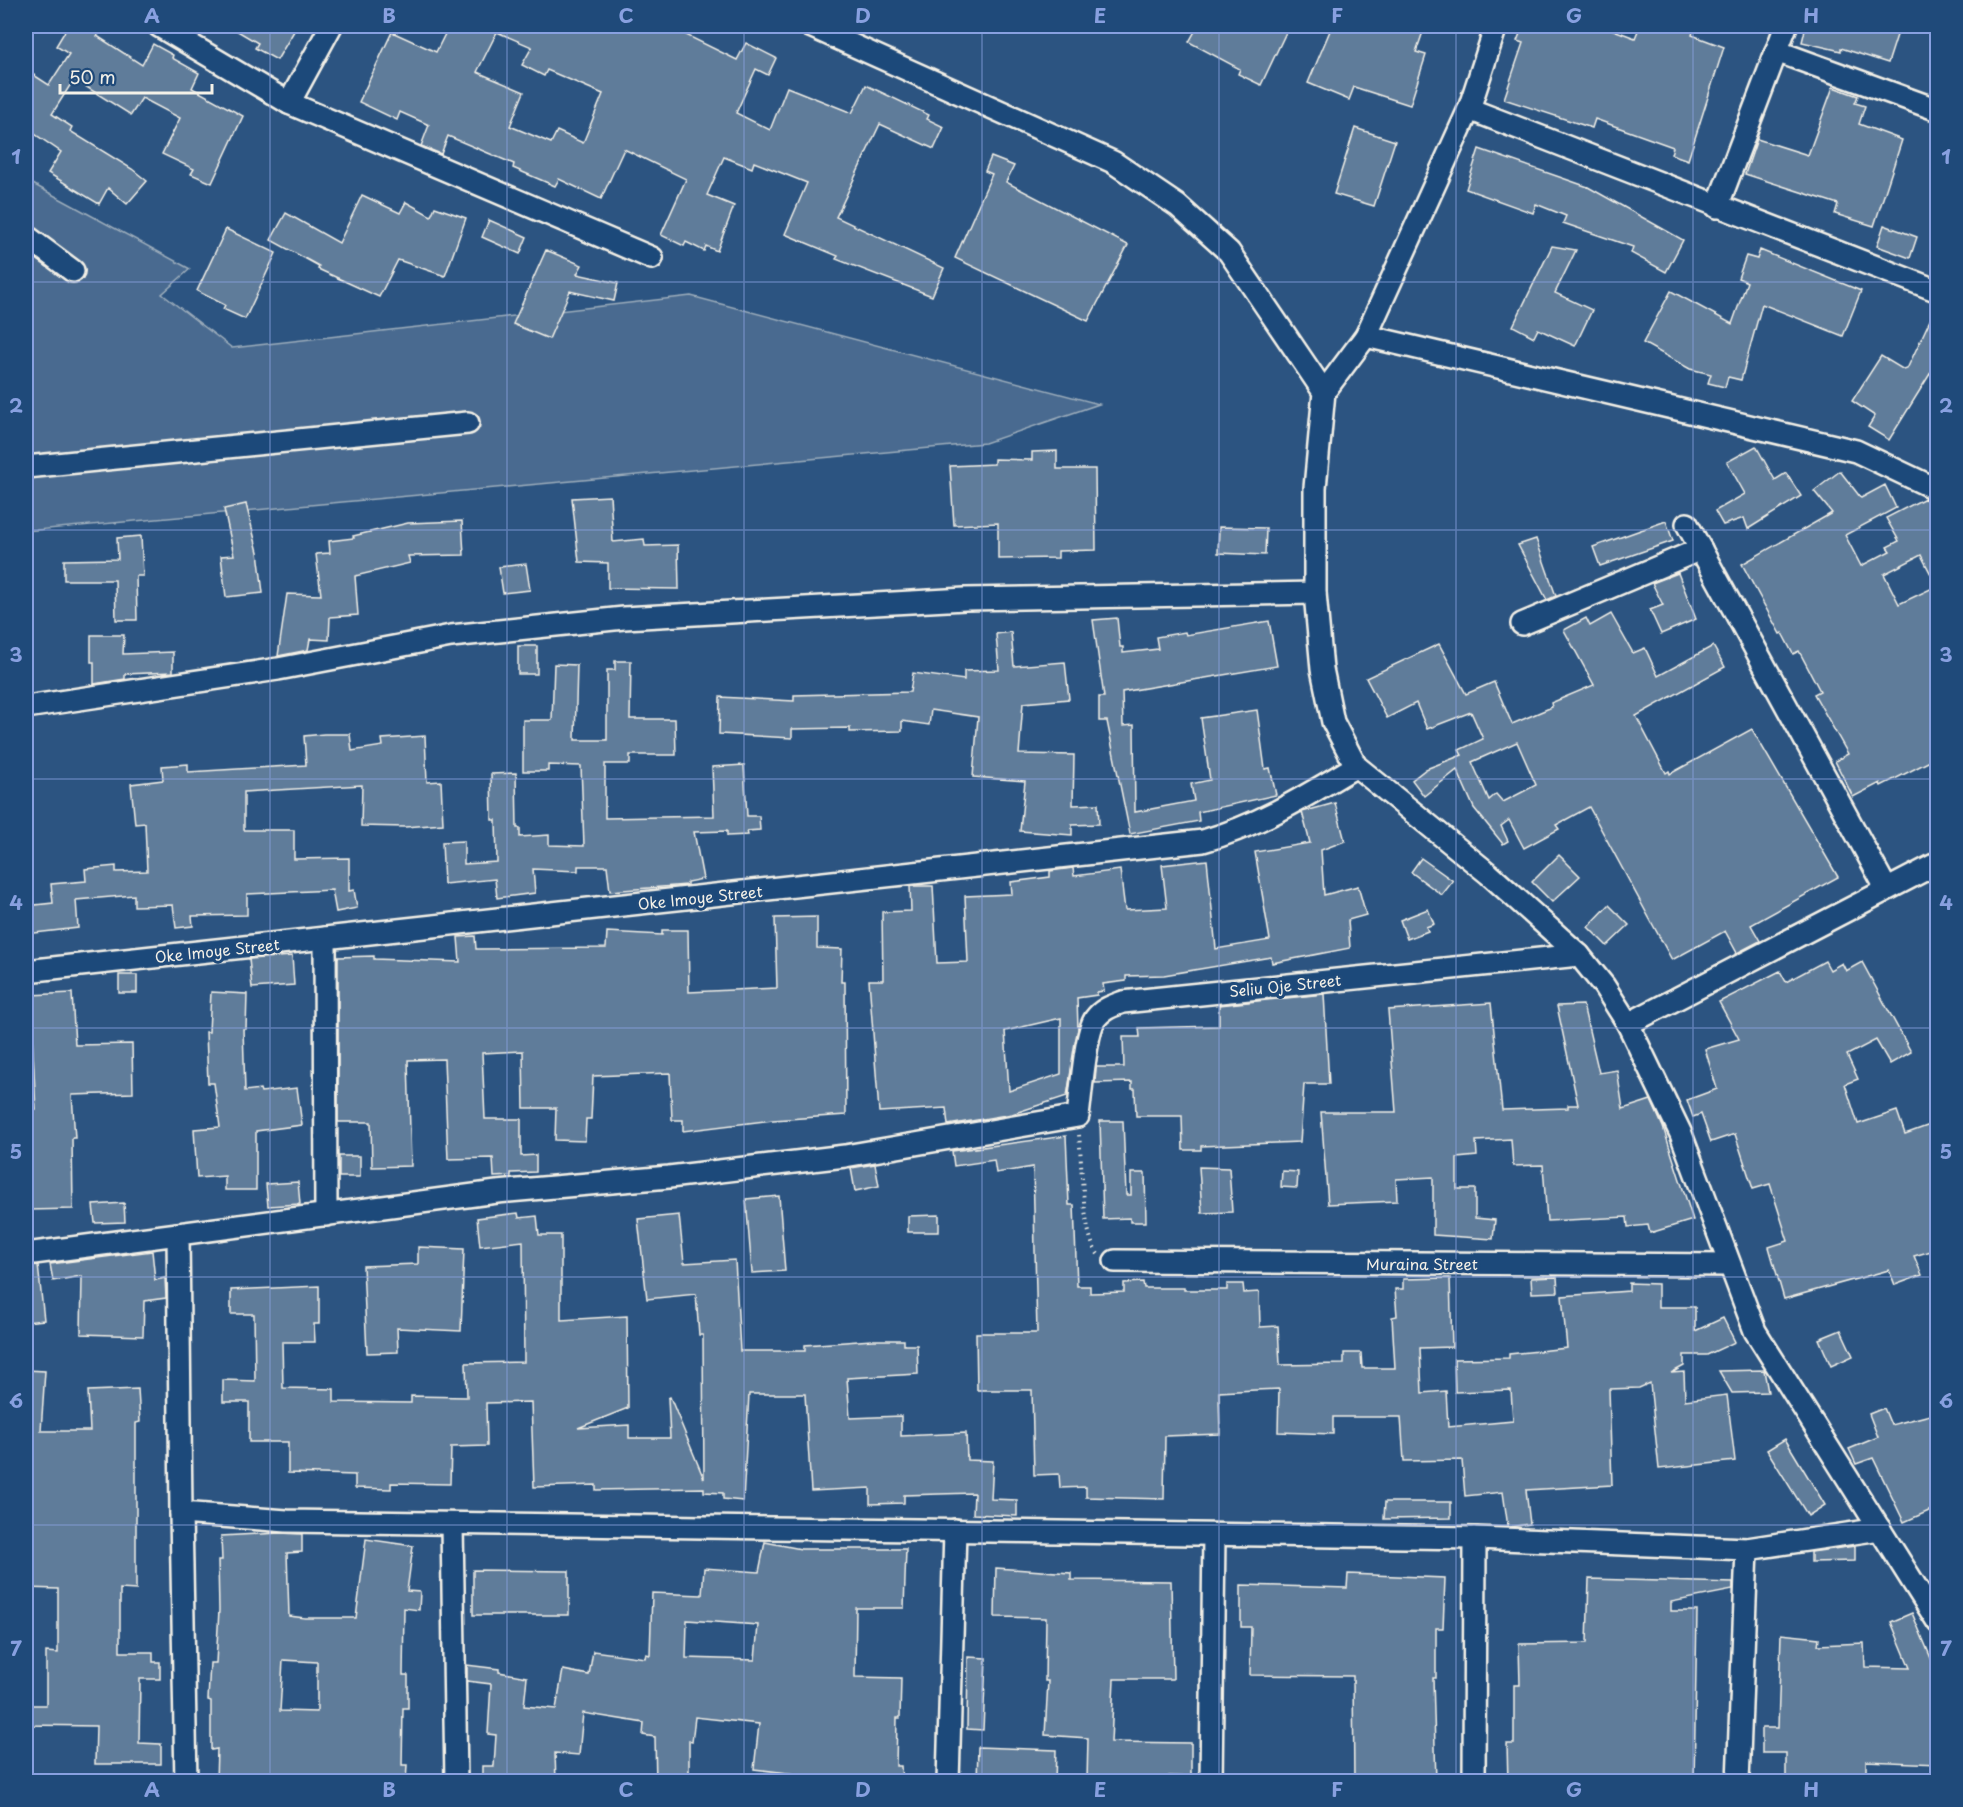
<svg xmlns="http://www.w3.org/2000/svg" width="1963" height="1807" font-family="'Playpen Sans',sans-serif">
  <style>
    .green { fill: #496b90; stroke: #9eaebc; stroke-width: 1.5 }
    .building { fill: #5e7b9a; stroke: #f4f1e8; stroke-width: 1.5; fill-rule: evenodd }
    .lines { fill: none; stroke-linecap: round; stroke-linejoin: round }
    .minor-casing { stroke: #f4f1e8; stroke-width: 26 }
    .path { stroke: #f4f1e8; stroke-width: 4; stroke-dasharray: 1.5 4.5; stroke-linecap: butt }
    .minor { stroke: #1f4a7a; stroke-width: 21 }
    .grid { fill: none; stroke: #88a0e0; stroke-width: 1.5; stroke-opacity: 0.55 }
    .labels { text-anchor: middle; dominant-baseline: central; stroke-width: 6; stroke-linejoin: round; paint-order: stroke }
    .street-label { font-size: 15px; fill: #f4f1e8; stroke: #1f4a7a }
    .neatline { fill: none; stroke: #88a0e0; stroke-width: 2 }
    .grid-label { font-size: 20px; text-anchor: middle; font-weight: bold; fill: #88a0e0 }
  </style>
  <rect width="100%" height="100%" fill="#2c5481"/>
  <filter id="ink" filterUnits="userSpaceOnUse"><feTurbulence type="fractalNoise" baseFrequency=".0167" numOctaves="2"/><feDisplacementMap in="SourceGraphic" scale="12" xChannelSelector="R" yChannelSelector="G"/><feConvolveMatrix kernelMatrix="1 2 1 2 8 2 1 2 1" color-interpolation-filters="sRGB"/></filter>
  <g filter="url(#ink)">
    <polygon class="green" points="31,183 190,269 162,294 232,348 691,296 1099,404 985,443 26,531 26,184"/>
    <g class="building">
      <polygon points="68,26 104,26 97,36 142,65 153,44 173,55 172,58 199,73 192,88 243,116 212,183 191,174 194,169 162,154 180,118 142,98 131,115 74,79 52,114 72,127 70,131 132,169 147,181 127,204 108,188 99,204 48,173 61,152 26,128 26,70 49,85 69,54 56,46"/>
      <polygon points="229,26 297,26 277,60 255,48 258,43"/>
      <path d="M449 26H690L686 35 737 60 746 43 776 58 768 75 756 69 736 113 770 130 787 87 852 113 866 85 929 115 927 119 944 127 934 149 880 124 836 217 944 268 932 296 836 259 838 256 785 234 807 183 754 162 752 168 724 157 707 195 734 206 717 251 706 246 704 251 686 242 684 246 661 235 686 179 624 149 601 199 559 179 555 186 513 168 514 164 448 136 441 154 421 146 429 125 400 112 397 120 359 102 392 32 436 52ZM497 32 532 47 522 65 544 76 547 70 603 94 583 143 557 131 551 143 510 126 524 92 477 72Z"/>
      <polygon points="1198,26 1289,26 1261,85 1238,74 1240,69 1189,42"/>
      <polygon points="1332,26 1425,26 1416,52 1426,55 1410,105 1354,87 1349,100 1308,83"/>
      <polygon points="1523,26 1603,26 1635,38 1640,26 1695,26 1692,35 1724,47 1688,160 1671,154 1673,147 1595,119 1592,128 1504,99 1523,43 1517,41"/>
      <polygon points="1806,26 1900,26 1888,63 1841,48 1841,51 1802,42"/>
      <polygon points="1833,87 1858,96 1855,103 1865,106 1859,124 1902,140 1874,226 1835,214 1838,204 1745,174 1757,139 1808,155"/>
      <polygon points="1355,128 1395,141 1374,206 1334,194"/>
      <polygon points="1479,149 1588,187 1683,240 1666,272 1631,253 1633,247 1563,223 1566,216 1536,204 1533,213 1466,189"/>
      <polygon points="991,157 1014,166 1006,182 1128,245 1088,321 955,258 992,174 985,171"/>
      <polygon points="362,195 400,213 406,202 431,216 435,207 466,218 445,276 398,260 379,297 318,269 319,266 271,240 286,213 339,243"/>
      <polygon points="489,220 527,237 520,254 482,237"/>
      <polygon points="1884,225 1917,237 1910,258 1877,246"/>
      <polygon points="226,229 276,253 245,319 223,309 225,305 197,291"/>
      <polygon points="1552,246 1576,250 1555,293 1592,310 1575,346 1538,329 1534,337 1513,326"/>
      <polygon points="546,250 582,265 577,274 618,283 614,301 570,291 549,339 513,324"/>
      <polygon points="1760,250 1861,291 1843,336 1762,304 1741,380 1728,377 1725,387 1708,383 1711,374 1690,369 1643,343 1671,291 1732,324 1747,282 1738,278 1746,256 1757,259"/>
      <polygon points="1938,303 1938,361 1889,440 1868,427 1875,416 1852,401 1881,356 1904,370 1907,369"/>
      <polygon points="1756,446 1775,480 1786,473 1801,496 1748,529 1744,518 1723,525 1715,511 1745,494 1727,462"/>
      <polygon points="1057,451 1057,469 1095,469 1096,550 1058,551 1058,558 998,559 998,523 954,525 950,466 994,464 994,459 1032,460 1032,452"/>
      <path d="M1840 471 1861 498 1885 485 1896 508 1845 535 1861 566 1890 551 1887 547 1899 541 1886 518 1925 498 1938 522V757L1881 786 1880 783 1853 797 1835 761 1848 754 1814 694 1820 691 1799 651 1793 654 1782 633 1780 634 1742 564 1832 513 1814 491ZM1921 555 1937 586 1899 604 1884 574Z"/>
      <polygon points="610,496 613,542 644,539 645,546 678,545 679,589 608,588 608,563 579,562 572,498"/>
      <polygon points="246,504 258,552 263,593 226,597 221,556 234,555 224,509"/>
      <polygon points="462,521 464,555 408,556 410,563 355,576 358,615 330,617 329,640 310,639 308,650 278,656 287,594 321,595 316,554 330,553 329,541 354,538 353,536 408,523"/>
      <polygon points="1666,521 1673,541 1600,566 1593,547"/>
      <polygon points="1219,527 1266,528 1265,555 1218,553"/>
      <polygon points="141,536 143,576 136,576 137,620 116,620 115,580 64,580 64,560 118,559 117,538"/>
      <polygon points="1536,539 1556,596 1547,600 1518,545"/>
      <polygon points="526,564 530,590 503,593 499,567"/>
      <polygon points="1678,573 1696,619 1661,634 1650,610 1663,605 1652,583"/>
      <path d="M1611 614 1633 653 1645 648 1658 676 1713 646 1725 667 1636 716 1666 773 1669 771 1670 774 1752 729 1838 877 1751 925 1760 941 1737 953 1725 931 1672 960 1589 807 1556 825 1559 829 1524 848 1509 820 1501 826 1508 841 1503 844 1474 808 1457 770 1424 796 1412 780 1426 769 1462 755 1459 750 1483 739 1471 712 1427 729 1416 703 1387 718 1366 678 1439 644 1466 694 1494 682 1512 724 1552 707 1551 703 1594 685 1564 630 1586 618 1590 626ZM1517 742 1536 785 1503 802 1496 794 1489 800 1472 762Z"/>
      <polygon points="1117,618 1120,647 1123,647 1123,653 1158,649 1156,637 1185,632 1186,635 1269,621 1277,666 1122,692 1123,726 1134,725 1135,812 1194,801 1191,784 1210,780 1201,718 1257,710 1265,769 1270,768 1276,795 1198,812 1199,821 1130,834 1107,721 1099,721 1099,697 1104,697 1093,620"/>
      <polygon points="1011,632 1014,666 1065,662 1069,699 1023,703 1019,754 1074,755 1073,805 1098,804 1099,824 1072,825 1072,835 1020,831 1025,781 973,777 978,717 931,710 929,725 902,721 902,731 850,732 850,728 792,729 792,738 719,734 720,697 794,701 794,695 910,692 913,673 964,680 964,671 999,670 996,634"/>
      <polygon points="91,635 124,635 123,654 173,652 173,672 125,674 125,679 94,684 94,662 91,662"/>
      <rect x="518" y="646" width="19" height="28"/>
      <polygon points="615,661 631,661 630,719 675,719 676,755 630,755 630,764 605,764 605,818 714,816 712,767 744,765 747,816 759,816 760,830 747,831 748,835 727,836 727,831 694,832 703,879 687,882 687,885 610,891 607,866 578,866 578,871 533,869 535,893 497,898 495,879 444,884 442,842 464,841 464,864 497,862 496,820 492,820 491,774 516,773 517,828 520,828 520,837 549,835 549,845 584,846 581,766 548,765 548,771 523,771 523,720 552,720 554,664 577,665 575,740 607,740 607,670 615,670"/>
      <polygon points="324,734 350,734 352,751 383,746 382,739 425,736 427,782 441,781 443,824 405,827 361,826 362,785 244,792 244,830 294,830 294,859 349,858 349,891 354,890 357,908 336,912 332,890 247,894 247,915 192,916 193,926 176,928 173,905 134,906 134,895 76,900 78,928 26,934 26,906 53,903 51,884 86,881 85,869 116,866 116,872 147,871 145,823 135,824 131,784 163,780 162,766 188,764 188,772 306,765 304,736"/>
      <path d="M1335 803 1345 841 1321 850 1324 895 1358 886 1366 915 1348 920 1350 948 1272 963 1271 957 1164 975 1126 976V981L1103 984 1104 991 1097 992V995L1077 998 1078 1029 1067 1096 1012 1114 948 1125 946 1108 879 1112 869 980H883L882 912 911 911 910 886H933L937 963 968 962 965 896 1012 894 1011 882 1050 877V871L1073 868 1074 876 1120 870 1125 910 1167 908 1162 865 1207 860 1216 949 1270 940 1255 852 1310 843 1302 812ZM1061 1018V1074L1009 1091 1005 1031Z"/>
      <polygon points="1559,855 1580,876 1552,902 1532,882"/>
      <polygon points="1421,858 1453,881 1442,895 1411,872"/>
      <polygon points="1609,905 1629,925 1607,946 1588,927"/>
      <polygon points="1428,909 1434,924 1426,927 1428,931 1407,939 1400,920"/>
      <polygon points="817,917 817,948 842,949 841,982 845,982 846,1115 773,1120 683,1131 683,1120 672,1120 670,1073 593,1076 591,1119 586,1119 585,1141 555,1140 556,1108 524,1108 523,1051 482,1053 485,1119 521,1119 521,1156 536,1155 536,1172 511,1173 511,1176 494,1177 493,1158 448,1159 444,1059 408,1060 411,1166 372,1167 371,1122 338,1122 338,957 374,956 374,959 460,962 458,937 475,936 476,949 606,948 607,932 662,935 662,930 688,930 689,992 777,988 775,918"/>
      <polygon points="292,956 294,985 252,988 249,959"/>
      <polygon points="1825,961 1830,970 1842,963 1846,971 1862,962 1911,1052 1890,1064 1876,1040 1847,1055 1858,1079 1845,1084 1858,1124 1897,1111 1905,1134 1938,1122 1938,1249 1914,1256 1922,1275 1895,1285 1889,1270 1784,1299 1769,1247 1788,1241 1770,1184 1753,1189 1735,1134 1711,1142 1701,1114 1693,1117 1687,1100 1717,1089 1705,1049 1739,1039 1719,1002 1780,971 1786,982"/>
      <rect x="119" y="975" width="18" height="18"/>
      <polygon points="211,992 247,994 246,1029 243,1029 245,1091 260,1089 261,1092 297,1088 302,1125 256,1131 256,1190 225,1190 225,1176 197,1178 194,1129 220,1127 214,1083 208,1083 206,1032 209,1032"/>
      <polygon points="72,993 75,1045 132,1044 133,1093 72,1095 75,1138 72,1138 73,1209 29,1210 28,1142 32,1142 30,1110 36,1110 30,995"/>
      <polygon points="1324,994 1329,1084 1304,1084 1300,1142 1201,1146 1201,1150 1183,1150 1182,1116 1136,1116 1135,1089 1132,1089 1132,1082 1095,1083 1096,1067 1124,1067 1123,1037 1140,1037 1139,1028 1219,1026 1219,1005"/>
      <polygon points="1491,1003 1502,1110 1568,1108 1568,1105 1578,1105 1557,1006 1583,1005 1599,1073 1617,1070 1623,1109 1651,1100 1663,1127 1693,1220 1650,1233 1648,1225 1628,1227 1627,1217 1547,1221 1543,1165 1513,1166 1511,1139 1476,1141 1477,1156 1457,1158 1457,1189 1475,1189 1475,1218 1495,1220 1493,1239 1433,1235 1433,1177 1396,1179 1397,1201 1328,1204 1321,1112 1396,1112 1388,1010"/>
      <polygon points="1100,1121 1123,1121 1126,1195 1131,1195 1131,1173 1145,1173 1146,1222 1130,1222 1130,1218 1103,1219"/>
      <polygon points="1066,1136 1069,1205 1074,1205 1077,1286 1090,1286 1090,1293 1124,1292 1124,1283 1143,1282 1144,1288 1184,1288 1184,1290 1227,1290 1227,1284 1243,1284 1244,1293 1259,1292 1260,1327 1278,1326 1280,1365 1344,1364 1344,1353 1361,1353 1362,1368 1395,1368 1392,1317 1397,1316 1395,1289 1403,1289 1403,1279 1450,1278 1452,1347 1420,1348 1422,1393 1446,1391 1448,1427 1513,1421 1511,1390 1455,1392 1454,1359 1509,1358 1509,1354 1567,1348 1562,1296 1629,1291 1629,1283 1658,1284 1658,1307 1695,1307 1695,1331 1723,1318 1735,1342 1707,1355 1684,1355 1684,1366 1671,1373 1684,1372 1685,1400 1727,1395 1735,1461 1659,1469 1650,1383 1639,1388 1609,1389 1612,1485 1526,1490 1530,1524 1508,1527 1503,1492 1465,1496 1462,1460 1404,1461 1401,1417 1333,1417 1333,1434 1278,1432 1279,1389 1255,1390 1219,1392 1220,1434 1165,1436 1164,1499 1086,1497 1086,1487 1060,1488 1059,1474 1034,1475 1032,1390 977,1390 976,1333 1037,1333 1033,1167 996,1173 994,1160 954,1166 952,1151"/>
      <rect x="339" y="1156" width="21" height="21"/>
      <polygon points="875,1164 879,1186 855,1191 851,1168"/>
      <polygon points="1199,1167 1229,1168 1232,1212 1202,1213"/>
      <polygon points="1282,1171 1298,1172 1297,1188 1281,1187"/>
      <polygon points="298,1182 300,1204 268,1206 266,1184"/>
      <polygon points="779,1196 785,1271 752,1273 746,1199"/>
      <polygon points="124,1203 125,1222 95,1223 93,1205"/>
      <polygon points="518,1213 519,1218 537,1216 539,1235 561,1235 561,1320 627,1316 628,1408 578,1428 629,1425 629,1438 670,1438 668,1398 670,1397 704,1479 703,1335 699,1335 696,1294 647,1299 638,1219 679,1215 684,1263 735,1260 740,1351 805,1351 805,1345 872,1340 904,1340 904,1345 917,1345 918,1374 847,1378 850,1418 901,1416 901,1436 966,1433 967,1460 993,1461 991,1499 1017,1500 1017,1516 973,1514 974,1493 904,1495 904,1503 870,1504 870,1488 811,1491 805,1394 749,1394 743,1501 723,1499 723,1493 704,1492 704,1488 596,1490 596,1485 534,1487 531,1402 486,1403 487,1446 451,1447 450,1484 391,1483 391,1489 355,1488 355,1475 288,1473 288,1442 249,1442 249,1402 223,1402 223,1380 255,1381 254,1314 231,1314 231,1290 319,1286 319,1324 314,1324 315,1342 282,1342 283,1388 334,1389 334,1402 411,1403 411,1396 467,1397 466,1363 524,1362 523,1241 480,1246 477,1218"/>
      <polygon points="939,1215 939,1232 908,1232 908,1216"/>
      <polygon points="418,1247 464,1249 461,1331 397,1328 398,1352 367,1353 363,1266 418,1264"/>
      <polygon points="152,1251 155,1280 165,1278 166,1298 144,1301 143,1336 81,1334 82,1276 53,1281 50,1264"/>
      <polygon points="38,1265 44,1320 26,1322 26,1266"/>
      <polygon points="1557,1277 1558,1292 1532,1293 1531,1278"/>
      <polygon points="1841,1330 1853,1356 1831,1366 1819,1339"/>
      <polygon points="26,1370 45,1371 41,1431 90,1431 88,1391 138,1389 140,1422 136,1423 136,1590 120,1589 120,1652 153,1652 153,1662 160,1662 160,1679 140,1679 139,1743 161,1744 161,1764 95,1764 96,1726 26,1725 26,1705 46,1705 46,1652 58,1653 58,1589 26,1588"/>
      <polygon points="1764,1370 1768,1392 1732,1393 1719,1371"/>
      <polygon points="1884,1408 1891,1425 1938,1413 1938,1507 1904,1522 1873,1458 1856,1464 1849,1449 1878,1437 1869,1414"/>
      <polygon points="1785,1439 1825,1505 1808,1516 1767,1450"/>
      <polygon points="1385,1502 1451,1502 1451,1518 1384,1519"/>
      <path d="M280 1533 302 1534V1552L287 1553 289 1616 305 1618H356L366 1539 413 1546 407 1591 420 1592 419 1610 404 1608 403 1675H408V1708H403L402 1765H407L406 1782H216L217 1749 211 1750V1701L208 1700 210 1663H216L219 1610 218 1560H222L221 1536ZM283 1660 317 1662V1712L280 1711Z"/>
      <path d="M765 1542 801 1549H906L904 1608H856L855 1677 901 1678 900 1718H897L896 1766H901L902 1782H820V1777L754 1769 759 1724 695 1717 692 1742 689 1741V1782H656L655 1737 643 1735 644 1723 583 1713 579 1755 555 1753 556 1782H482V1766H494L496 1735 488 1734 491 1684 467 1681V1665L499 1669V1672L527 1677 524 1706 556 1709 563 1670 589 1675 593 1651 645 1658 646 1654 650 1655 652 1593 702 1595 704 1568 759 1572ZM687 1620 758 1625 755 1660 686 1658Z"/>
      <polygon points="1855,1546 1855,1561 1811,1562 1811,1552"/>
      <polygon points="996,1568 1071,1573 1071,1580 1171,1581 1173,1679 1114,1679 1111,1742 1191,1743 1191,1777 1169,1776 1169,1782 1087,1782 1088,1738 1045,1735 1048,1681 1045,1681 1046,1618 995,1617"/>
      <polygon points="473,1570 569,1571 569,1615 473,1615"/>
      <polygon points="1348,1574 1445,1578 1443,1628 1436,1628 1436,1678 1433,1678 1436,1782 1354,1781 1353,1676 1250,1675 1251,1627 1241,1627 1241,1585 1347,1588"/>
      <polygon points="1589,1579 1733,1583 1733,1590 1671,1602 1671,1611 1697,1611 1694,1782 1508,1782 1507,1744 1514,1744 1514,1685 1520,1685 1519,1644 1587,1643"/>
      <polygon points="1912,1613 1933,1663 1938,1661 1938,1764 1866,1761 1866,1782 1786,1782 1786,1753 1762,1753 1762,1728 1778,1728 1781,1634 1819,1638 1818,1645 1864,1643 1865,1667 1910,1668 1891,1622"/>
      <polygon points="968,1657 986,1658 983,1730 967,1729"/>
      <polygon points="978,1747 1056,1750 1055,1782 977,1782"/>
    </g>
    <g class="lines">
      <defs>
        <g id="minor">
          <polyline points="159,26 289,103 652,258"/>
          <polyline points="810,26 1113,162 1178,206 1229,252 1324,392 1315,488 1315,593 1322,669 1333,722 1356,766 1489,874 1579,955 1604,986 1628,1024 1681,1134 1755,1331 1938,1622"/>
          <polyline points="1776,51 1938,110"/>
          <polyline points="289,103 331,26"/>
          <polyline points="1469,109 1938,291"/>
          <polyline points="1717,207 1786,26"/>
          <polyline points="26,236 73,271"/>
          <polyline points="1366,336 1856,451 1938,490"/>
          <polyline points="1324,392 1366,336 1469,109 1496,26"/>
          <polyline points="26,467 468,423"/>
          <polyline points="1687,524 1886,888"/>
          <polyline points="1522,624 1701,549"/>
          <polyline points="26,707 278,669 451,636 624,618 965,599 1315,593"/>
          <polyline points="325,938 326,1215"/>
          <path d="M1579 955 1123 1002C1112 1006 1102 1009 1095 1019 1085 1034 1081 1095 1078 1116L845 1156 669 1177 497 1192 178 1234 181 1513 287 1521 1475 1538 1747 1549 1880 1529"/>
          <path d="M26 971 1203 841C1260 825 1306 796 1356 766"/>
          <polyline points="1628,1024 1938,863"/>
          <polyline points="26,1254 178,1234"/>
          <polyline points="1115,1261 1729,1265"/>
          <polyline points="181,1513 186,1782"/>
          <polyline points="452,1525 456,1782"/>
          <polyline points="948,1782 955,1530"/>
          <polyline points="1211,1782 1214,1535"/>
          <polyline points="1474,1782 1475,1538"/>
          <polyline points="1738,1782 1747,1549"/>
        </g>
      </defs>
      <use href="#minor" class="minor-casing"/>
      <path class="path" d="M1079 1135C1082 1162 1082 1235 1098 1254"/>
      <use href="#minor" class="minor"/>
    </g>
  </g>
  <path class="grid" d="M270 26V1782M507 26V1782M744 26V1782M982 26V1782M1219 26V1782M1456 26V1782M1693 26V1782M26 282H1938M26 530H1938M26 779H1938M26 1028H1938M26 1277H1938M26 1525H1938"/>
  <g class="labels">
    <g class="street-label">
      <text transform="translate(700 897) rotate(-6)">Oke Imoye Street</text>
      <text transform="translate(217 950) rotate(-6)">Oke Imoye Street</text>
      <text transform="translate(1285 985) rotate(-6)">Seliu Oje Street</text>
      <text x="1422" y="1263">Muraina Street</text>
    </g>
  </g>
  <rect width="1963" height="1807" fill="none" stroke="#1f4a7a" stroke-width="66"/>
  <path d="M60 84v9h152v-9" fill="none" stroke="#f4f1e8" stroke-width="3"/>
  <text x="69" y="84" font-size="18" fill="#f4f1e8" stroke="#1f4a7a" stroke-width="4.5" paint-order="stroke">50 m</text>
  <rect x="33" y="33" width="1897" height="1741" class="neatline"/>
  <g class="grid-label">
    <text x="152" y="23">A</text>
    <text x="389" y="23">B</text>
    <text x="626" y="23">C</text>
    <text x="863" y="23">D</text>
    <text x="1100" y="23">E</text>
    <text x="1337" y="23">F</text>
    <text x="1574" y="23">G</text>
    <text x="1811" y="23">H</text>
    <text x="16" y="164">1</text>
    <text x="1946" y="164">1</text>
    <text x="16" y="413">2</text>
    <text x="1946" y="413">2</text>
    <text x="16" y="662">3</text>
    <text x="1946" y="662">3</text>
    <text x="16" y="910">4</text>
    <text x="1946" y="910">4</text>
    <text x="16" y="1159">5</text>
    <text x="1946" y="1159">5</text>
    <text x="16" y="1408">6</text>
    <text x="1946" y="1408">6</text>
    <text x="16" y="1656">7</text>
    <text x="1946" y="1656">7</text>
    <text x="152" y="1797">A</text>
    <text x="389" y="1797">B</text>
    <text x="626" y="1797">C</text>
    <text x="863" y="1797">D</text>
    <text x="1100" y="1797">E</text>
    <text x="1337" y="1797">F</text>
    <text x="1574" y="1797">G</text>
    <text x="1811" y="1797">H</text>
  </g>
</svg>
